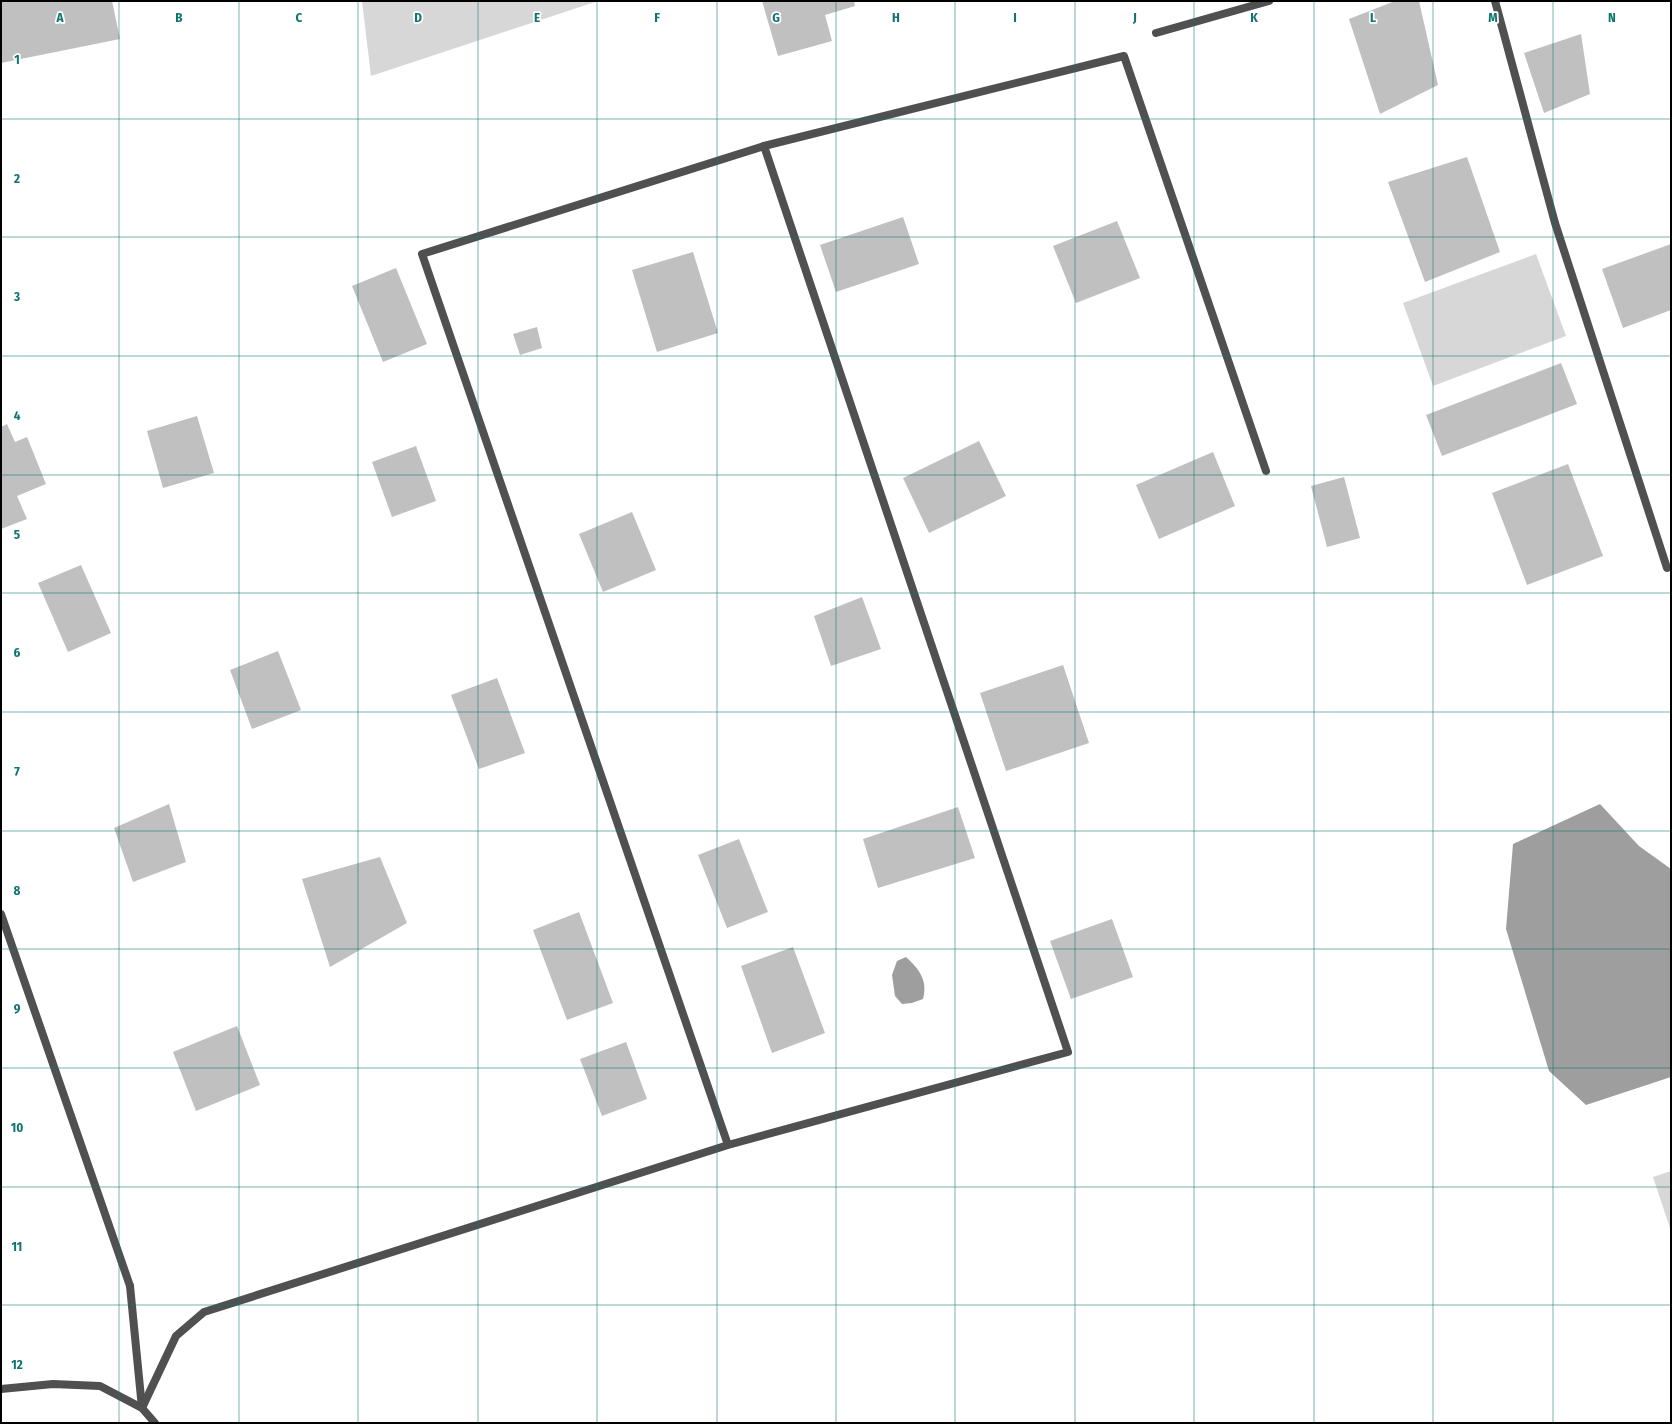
<svg xmlns="http://www.w3.org/2000/svg" width="1672" height="1424" font-family="'Fira Sans Condensed',sans-serif">
  <style>
    .green { fill: #d7d7d7 }
    .water { fill: #9e9e9e }
    .building { fill: #c0c0c0 }
    .lines { fill: none; stroke-linecap: round; stroke-linejoin: round }
    .service { stroke: #505050; stroke-width: 8 }
    .minor { stroke: #505050; stroke-width: 8 }
    .tertiary { stroke: #505050; stroke-width: 8 }
    .grid { fill: none; stroke: #0f766e; stroke-width: 1; stroke-opacity: 0.55 }
    .grid-label { font-size: 13px; text-anchor: middle; font-weight: bold; fill: #0f766e; stroke: #fff; stroke-width: 3.5; stroke-linejoin: round; paint-order: stroke }
  </style>
  <rect width="100%" height="100%" fill="#fff"/>
  <g class="green">
    <polygon points="362,1 598,1 371,76"/>
    <polygon points="1536,254 1566,336 1433,386 1403,303"/>
    <polygon points="1671,1171 1671,1231 1653,1177"/>
  </g>
  <g class="water">
    <polygon points="1600,804 1639,846 1671,869 1671,1077 1586,1105 1549,1071 1506,929 1513,844"/>
    <path d="M906 957C919 969 928 980 923 999L912 1003 902 1004 895 996 892 975 897 961Z"/>
  </g>
  <g class="building">
    <polygon points="1,1 112,1 120,39 1,63"/>
    <polygon points="762,1 854,1 855,6 825,15 832,41 778,56"/>
    <polygon points="1395,1 1419,1 1438,85 1380,114 1349,19"/>
    <polygon points="1581,34 1590,94 1544,113 1524,53"/>
    <polygon points="1467,157 1500,252 1425,282 1388,182"/>
    <polygon points="903,217 919,264 836,292 820,245"/>
    <polygon points="1117,221 1140,278 1076,303 1053,246"/>
    <polygon points="1671,244 1671,310 1623,328 1602,269"/>
    <polygon points="693,252 718,333 657,352 632,270"/>
    <polygon points="396,268 427,344 383,362 352,286"/>
    <polygon points="537,327 542,348 520,355 513,334"/>
    <polygon points="1561,363 1577,404 1442,456 1426,415"/>
    <polygon points="197,416 214,473 163,488 147,431"/>
    <polygon points="7,424 15,442 27,437 46,484 17,496 27,519 1,529 1,427"/>
    <polygon points="979,441 1006,496 929,533 903,478"/>
    <polygon points="416,446 436,501 392,517 372,462"/>
    <polygon points="1213,452 1235,506 1159,539 1136,485"/>
    <polygon points="1568,464 1603,556 1527,585 1492,493"/>
    <polygon points="1344,477 1360,538 1327,547 1311,486"/>
    <polygon points="632,512 656,570 603,592 579,534"/>
    <polygon points="81,565 111,633 68,652 38,583"/>
    <polygon points="862,597 881,649 831,666 814,616"/>
    <polygon points="278,651 301,710 252,729 230,670"/>
    <polygon points="1063,665 1089,743 1006,771 980,693"/>
    <polygon points="497,678 525,753 479,769 451,695"/>
    <polygon points="169,804 186,862 133,882 114,828"/>
    <polygon points="958,807 975,858 878,888 863,839"/>
    <polygon points="739,839 768,912 727,928 698,855"/>
    <polygon points="380,857 407,923 330,967 302,879"/>
    <polygon points="579,912 613,1003 567,1020 533,930"/>
    <polygon points="1112,919 1133,977 1071,999 1050,941"/>
    <polygon points="793,947 825,1033 772,1053 741,966"/>
    <polygon points="237,1026 260,1085 196,1111 173,1052"/>
    <polygon points="626,1042 647,1099 602,1116 580,1059"/>
  </g>
  <g class="lines">
    <g class="service">
      <polyline points="1495,1 1555,223 1667,568"/>
      <polyline points="1156,33 1269,1"/>
      <polyline points="764,146 1124,56 1266,471"/>
      <polyline points="142,1408 176,1336 204,1312 728,1145 1068,1052 764,146 422,254 728,1145"/>
    </g>
    <g class="minor">
      <polyline points="1,914 130,1286"/>
      <polyline points="1,1389 53,1384 100,1386 142,1408"/>
    </g>
    <polyline class="tertiary" points="130,1286 142,1408 155,1423"/>
  </g>
  <path class="grid" d="M119 1V1423M239 1V1423M358 1V1423M478 1V1423M597 1V1423M717 1V1423M836 1V1423M955 1V1423M1075 1V1423M1194 1V1423M1314 1V1423M1433 1V1423M1553 1V1423M1 119H1671M1 237H1671M1 356H1671M1 475H1671M1 593H1671M1 712H1671M1 831H1671M1 949H1671M1 1068H1671M1 1187H1671M1 1305H1671"/>
  <g class="grid-label">
    <text x="60" y="22">A</text>
    <text x="179" y="22">B</text>
    <text x="299" y="22">C</text>
    <text x="418" y="22">D</text>
    <text x="537" y="22">E</text>
    <text x="657" y="22">F</text>
    <text x="776" y="22">G</text>
    <text x="896" y="22">H</text>
    <text x="1015" y="22">I</text>
    <text x="1135" y="22">J</text>
    <text x="1254" y="22">K</text>
    <text x="1373" y="22">L</text>
    <text x="1493" y="22">M</text>
    <text x="1612" y="22">N</text>
    <text x="17" y="64">1</text>
    <text x="17" y="183">2</text>
    <text x="17" y="301">3</text>
    <text x="17" y="420">4</text>
    <text x="17" y="539">5</text>
    <text x="17" y="657">6</text>
    <text x="17" y="776">7</text>
    <text x="17" y="895">8</text>
    <text x="17" y="1013">9</text>
    <text x="17" y="1132">10</text>
    <text x="17" y="1251">11</text>
    <text x="17" y="1369">12</text>
  </g>
  <rect width="1672" height="1424" fill="none" stroke="#000000" stroke-width="4"/>
</svg>
